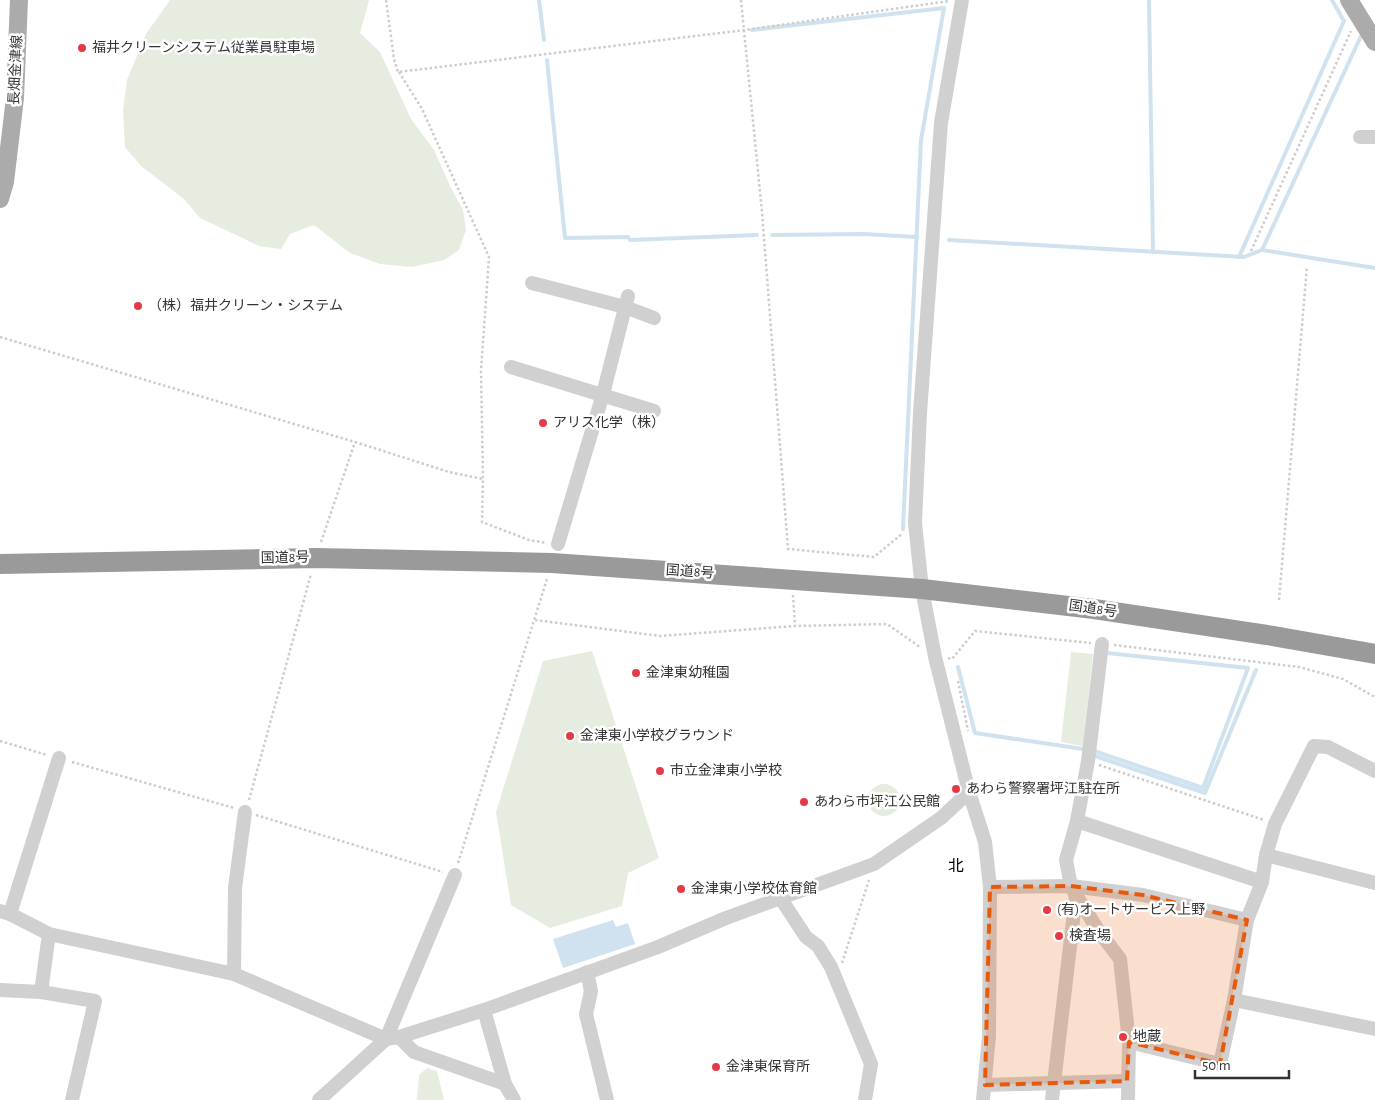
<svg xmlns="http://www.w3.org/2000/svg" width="1375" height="1100" font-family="'Alegreya Sans','Noto Sans JP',sans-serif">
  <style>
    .green { fill: #e6ecdf }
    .water { fill: #cfe2ee }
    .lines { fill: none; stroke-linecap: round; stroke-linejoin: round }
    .stream { stroke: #cfe2ee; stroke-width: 4 }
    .path { stroke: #cdcdcd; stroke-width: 2.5; stroke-dasharray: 2.5 2.5; stroke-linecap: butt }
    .minor { stroke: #d0d0d0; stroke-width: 14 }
    .major { stroke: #ababab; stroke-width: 18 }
    .highway { stroke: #9a9a9a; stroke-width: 20 }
    .marked { fill: #e8590c; fill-opacity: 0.2; stroke: #e8590c; stroke-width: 4; stroke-dasharray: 10 6; stroke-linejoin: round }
    .poi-dot { fill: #e63946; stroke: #fff; stroke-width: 2 }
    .labels { text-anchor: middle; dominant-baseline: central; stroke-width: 5; stroke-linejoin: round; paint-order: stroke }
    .poi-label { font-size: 14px; fill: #333; stroke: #fff; text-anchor: start }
    .street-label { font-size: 14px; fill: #333; stroke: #fff }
    .quarter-label { font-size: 16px; fill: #000; stroke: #fff }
  </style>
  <rect width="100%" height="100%" fill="#fff"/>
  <g class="green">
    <polygon points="170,0 369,0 360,33 380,52 411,119 434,150 451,188 463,210 466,230 459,250 444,260 412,267 380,264 350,253 314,225 290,234 281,249 259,246 200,218 184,199 141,166 125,147 123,110 127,80 146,34"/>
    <polygon points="592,651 659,858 628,873 622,906 550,928 511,905 496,812 543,661"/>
    <polygon points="1071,652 1093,654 1083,746 1061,742"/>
    <circle cx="884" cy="800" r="16"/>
    <polygon points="427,1068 437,1071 444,1100 417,1100 419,1075"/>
  </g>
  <polygon class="water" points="613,920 616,927 628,923 635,944 563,968 553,939"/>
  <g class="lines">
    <g class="stream">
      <polyline points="539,0 544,40"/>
      <polyline points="1149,0 1153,252"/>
      <polyline points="752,30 944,8 921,140 903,529"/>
      <polyline points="1361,36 1262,250 1375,268"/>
      <polyline points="547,60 565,238 628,237 630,240 757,235"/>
      <polyline points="772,235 864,234 917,237"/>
      <polyline points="949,240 1244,257 1262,250"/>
      <polyline points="1239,257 1344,21 1332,0"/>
      <polyline points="958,667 975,733 1083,749"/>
      <polyline points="1094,751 1203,788 1248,668 1107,653"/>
      <polyline points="1095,756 1205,793 1256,670"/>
    </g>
    <g class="path">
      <polyline points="386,0 394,59 398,72 745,30 949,1"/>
      <polyline points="741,0 762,212 788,549 874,557 903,533"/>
      <polyline points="399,72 422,109 489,257 481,370 483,479"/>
      <polyline points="1251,251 1351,31"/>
      <polyline points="0,337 355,442 449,472 483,479 482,522 529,540 547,543"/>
      <polyline points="321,542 355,442"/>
      <polyline points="793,595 795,626"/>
      <polyline points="1279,600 1307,266"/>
      <polyline points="535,620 660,636 795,626 887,624 920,647"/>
      <polyline points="1114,645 1299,667 1343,679 1375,697"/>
      <polyline points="948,658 952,659 975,631 1091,643"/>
      <polyline points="958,681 968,731"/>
      <polyline points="0,741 47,755"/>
      <polyline points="72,762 234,808"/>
      <polyline points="1099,765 1264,820"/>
      <polyline points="249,800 311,574"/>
      <polyline points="256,815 443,872"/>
      <polyline points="458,863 547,579"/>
      <polyline points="842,963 869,880"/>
    </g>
    <g class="minor">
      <polyline points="962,0 941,123 920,413 915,523 922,589 935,657 969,792 985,842 990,887 989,1036 983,1100"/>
      <polyline points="1360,137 1375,137"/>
      <polyline points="532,283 625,307 654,318"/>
      <polyline points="511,367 654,411"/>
      <polyline points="558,544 603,394 628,296"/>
      <polyline points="1102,644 1088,761 1077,821 1066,860 1071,886 1076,895 1098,930 1120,959 1129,1042 1128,1100"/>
      <polyline points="1077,821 1262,882"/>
      <polyline points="1266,855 1275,824 1314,746 1328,747 1375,771"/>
      <polyline points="990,887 1071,886 1143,895 1247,920"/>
      <polyline points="781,899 806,937 818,946 831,967 871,1064 865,1100"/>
      <polyline points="0,911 10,914 49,934 234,974 386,1039 455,875"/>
      <polyline points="10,914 59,758"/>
      <polyline points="587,972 591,991 586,1014 607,1100"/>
      <polyline points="234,974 235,888 245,812"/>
      <polyline points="0,990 41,992 95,1001 72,1100"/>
      <polyline points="41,992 49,934"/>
      <polyline points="1234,1000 1375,1029"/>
      <polyline points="484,1010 505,1084"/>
      <polyline points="399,1037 414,1052 505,1084 514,1100"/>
      <polyline points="1129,1042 1220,1064 1234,1000 1247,920 1262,882 1266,855 1375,883"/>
      <polyline points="985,1085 1127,1081"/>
      <polyline points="319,1100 386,1039 399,1037 484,1010 658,947 726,918 874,864 941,818 969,792"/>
      <polyline points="1052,1100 1076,895"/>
    </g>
    <g class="major">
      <polyline points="1349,0 1375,42"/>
      <polyline points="0,199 5,182 15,98 19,0"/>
    </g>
    <polyline class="highway" points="0,564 316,558 552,563 922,589 1094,609 1267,635 1375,654"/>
  </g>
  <path class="marked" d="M1071 886 1143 895 1247 920 1220 1064 1129 1042 1127 1081 985 1085 990 887Z"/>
  <g class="poi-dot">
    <circle cx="82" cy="48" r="5"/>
    <circle cx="138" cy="306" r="5"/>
    <circle cx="543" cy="423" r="5"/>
    <circle cx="636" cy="673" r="5"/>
    <circle cx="570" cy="736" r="5"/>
    <circle cx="660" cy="771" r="5"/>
    <circle cx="956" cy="789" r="5"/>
    <circle cx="804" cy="802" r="5"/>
    <circle cx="681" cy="889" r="5"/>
    <circle cx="1047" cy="910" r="5"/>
    <circle cx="1059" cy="936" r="5"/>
    <circle cx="1123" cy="1037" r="5"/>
    <circle cx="716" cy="1067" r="5"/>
  </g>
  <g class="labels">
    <g class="poi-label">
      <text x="92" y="48">福井クリーンシステム従業員駐車場</text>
      <text x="148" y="306">（株）福井クリーン・システム</text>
      <text x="553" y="423">アリス化学（株）</text>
      <text x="646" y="673">金津東幼稚園</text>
      <text x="580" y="736">金津東小学校グラウンド</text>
      <text x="670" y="771">市立金津東小学校</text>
      <text x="966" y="789">あわら警察署坪江駐在所</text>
      <text x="814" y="802">あわら市坪江公民館</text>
      <text x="691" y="889">金津東小学校体育館</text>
      <text x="1057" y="910">(有)オートサービス上野</text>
      <text x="1069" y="936">検査場</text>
      <text x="1133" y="1037">地蔵</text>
      <text x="726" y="1067">金津東保育所</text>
    </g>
    <g class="street-label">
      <text transform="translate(16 70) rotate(-87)">長畑金津線</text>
      <text transform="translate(285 558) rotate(-1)">国道8号</text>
      <text transform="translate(690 572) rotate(4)">国道8号</text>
      <text transform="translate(1093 609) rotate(8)">国道8号</text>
    </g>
    <g class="quarter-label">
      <text x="956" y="866">北</text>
    </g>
  </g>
  <path d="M1195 1070v8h94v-8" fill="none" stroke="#333333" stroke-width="2.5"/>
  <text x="1202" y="1070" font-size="15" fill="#333333" stroke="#ffffff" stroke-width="4" paint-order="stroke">50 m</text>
</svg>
